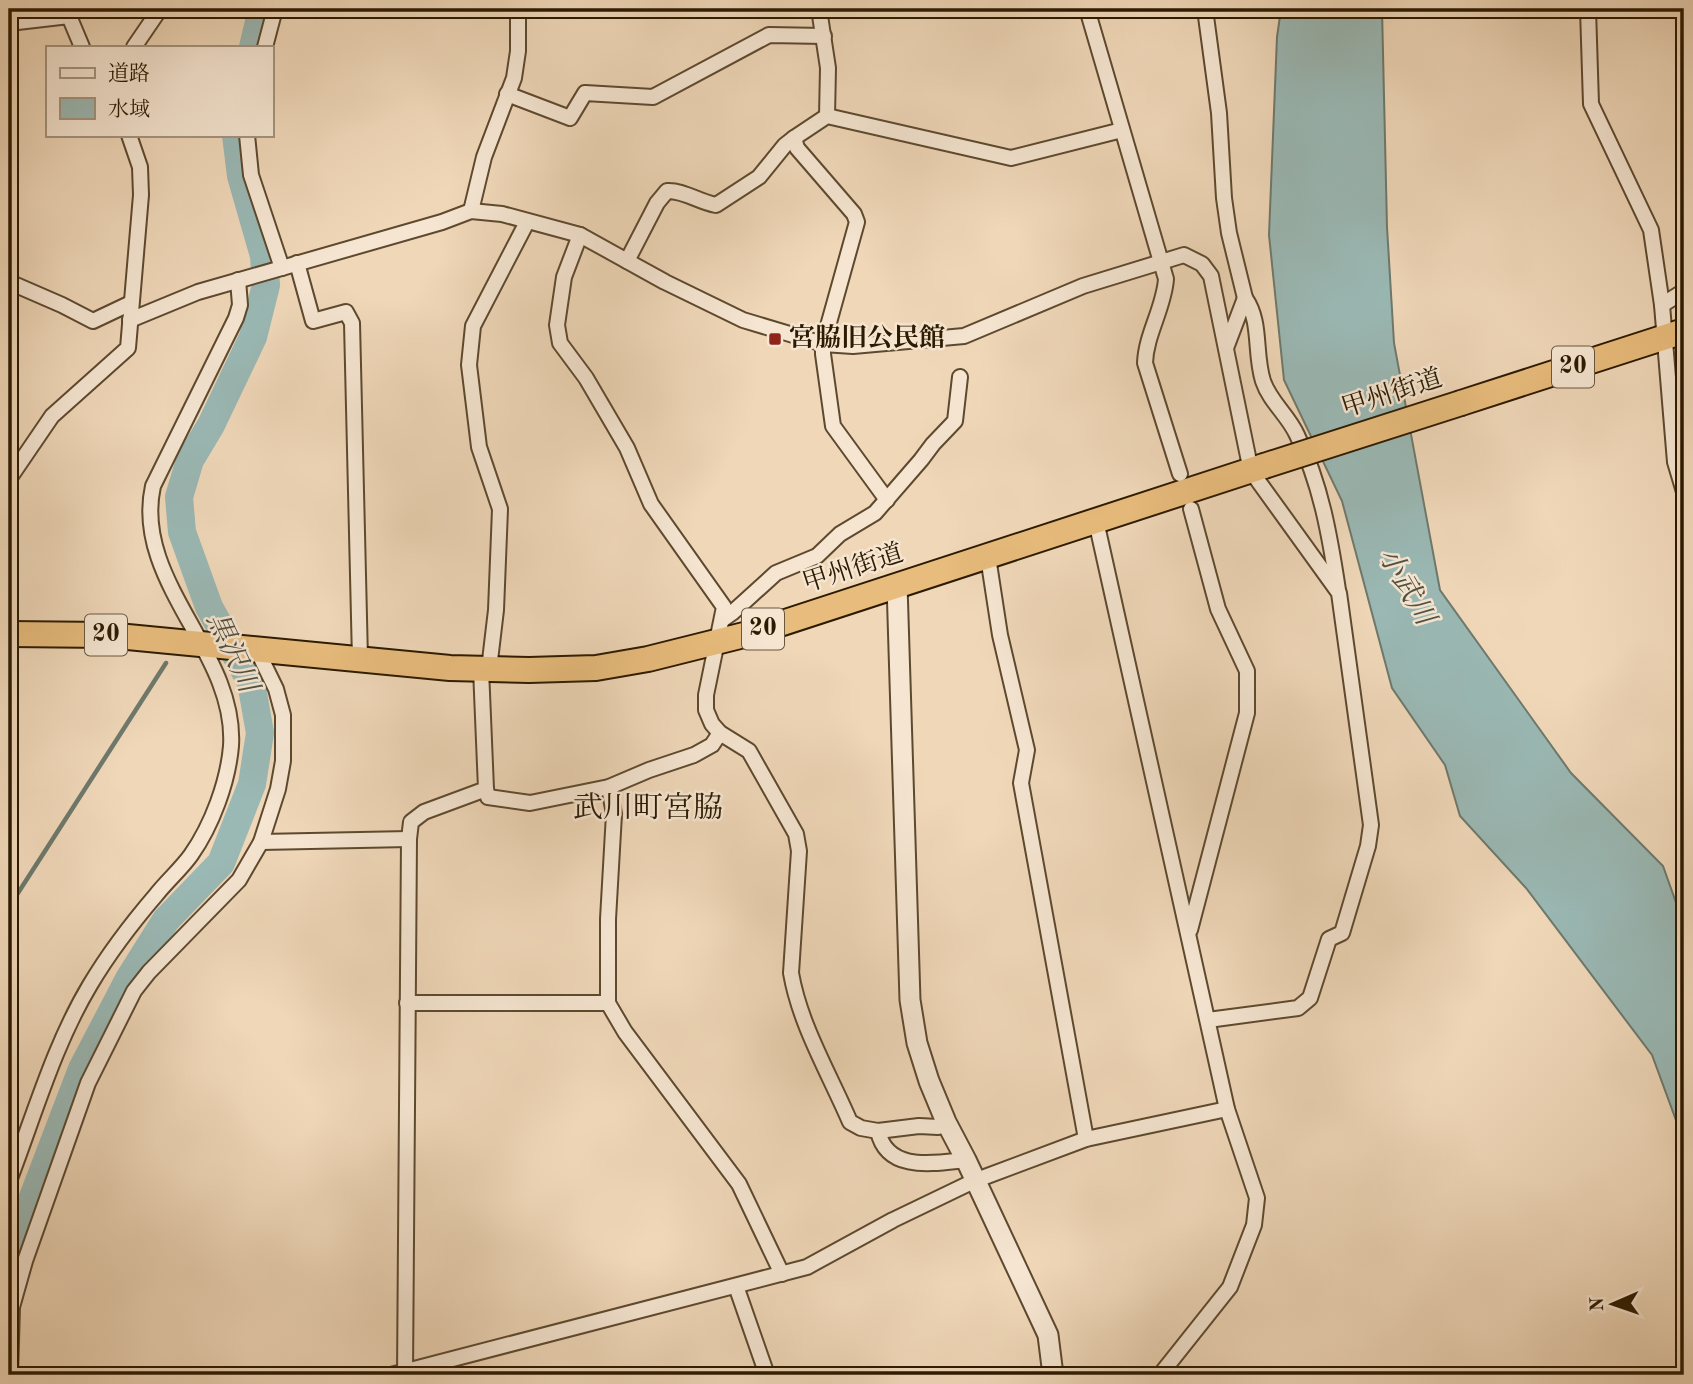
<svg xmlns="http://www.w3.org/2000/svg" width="1693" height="1384" font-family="'Old Standard TT','Noto Serif JP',serif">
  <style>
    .water { fill: #9ab8b4; stroke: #6e796c; stroke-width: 2 }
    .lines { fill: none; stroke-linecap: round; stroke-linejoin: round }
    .stream { stroke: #6e796c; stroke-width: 4.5 }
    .river { stroke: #9ab8b4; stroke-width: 28 }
    .minor-casing { stroke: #5d492f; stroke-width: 18 }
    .tertiary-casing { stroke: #5d492f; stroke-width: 23 }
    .trunk-casing { stroke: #2c1a01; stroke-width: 28 }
    .minor { stroke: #f5e5d1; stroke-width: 14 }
    .tertiary { stroke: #f5e5d1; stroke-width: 19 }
    .trunk { stroke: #e8bc7c; stroke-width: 24 }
    .trunk-bridge-casing { stroke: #2c1a01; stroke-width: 28; stroke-linecap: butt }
    .trunk-bridge { stroke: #e8bc7c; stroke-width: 24 }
    .poi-dot { fill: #8f2418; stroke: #f5e5d1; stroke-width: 2.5 }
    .labels { text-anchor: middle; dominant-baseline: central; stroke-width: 5; stroke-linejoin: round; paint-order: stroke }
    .shield { fill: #f5e5d1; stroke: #68573f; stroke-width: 2 }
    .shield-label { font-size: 24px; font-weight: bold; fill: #2c1a01 }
    .poi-label { font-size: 26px; font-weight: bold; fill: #2c1a01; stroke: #f5e5d1; text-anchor: start }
    .street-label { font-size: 26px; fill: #2c1a01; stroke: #f5e5d1 }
    .water-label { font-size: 28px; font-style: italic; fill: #525140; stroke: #f5e5d1 }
    .quarter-label { font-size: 30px; fill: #2c1a01; stroke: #f5e5d1 }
  </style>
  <rect width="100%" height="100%" fill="#efd7b8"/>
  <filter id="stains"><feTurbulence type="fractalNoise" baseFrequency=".00286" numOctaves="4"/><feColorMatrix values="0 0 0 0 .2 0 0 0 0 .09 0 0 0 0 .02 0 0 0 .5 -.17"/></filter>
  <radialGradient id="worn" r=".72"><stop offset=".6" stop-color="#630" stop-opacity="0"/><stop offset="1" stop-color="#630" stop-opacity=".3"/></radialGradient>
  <polygon class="water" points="1281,9 1382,9 1387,227 1394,343 1440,590 1571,773 1663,866 1684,925 1684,1142 1652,1055 1526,888 1460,816 1445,765 1392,688 1342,501 1284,380 1269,235 1277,37"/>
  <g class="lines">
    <g class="stream">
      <polyline points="203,615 209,607"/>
      <polyline points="9,907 166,663"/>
    </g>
    <g class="river">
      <polyline points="253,47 262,9"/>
      <polyline points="9,1260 82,1069 129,979 166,920 221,863 252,784 260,733 251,682 209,607 182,532 179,497 190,460 211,425 253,337 266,285 264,256 241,176 236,135"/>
    </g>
    <defs>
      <g id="minor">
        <polyline points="819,9 828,68 827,116"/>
        <path d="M1087 9 1166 279C1164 308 1146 334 1145 363L1180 474"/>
        <polyline points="1205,9 1219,113 1224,198 1229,233 1245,298"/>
        <polyline points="1588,9 1591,104 1651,230 1662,305"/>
        <polyline points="9,23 69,16 82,47"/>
        <polyline points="134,47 160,9"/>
        <polyline points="265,47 275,9"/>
        <polyline points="507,94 570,118 585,93 653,97 769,35 824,36"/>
        <polyline points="247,135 251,175 282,268"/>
        <polyline points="471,211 484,157 514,78 518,51 518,9"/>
        <path d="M580 235 564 277 557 325 560 343 586 378 627 448 651 504 724 607 706 695V710L712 724 720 733 749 751 796 834 799 851 791 973C800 1025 829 1073 850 1122L861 1128 878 1131 919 1126 938 1127 946 1122"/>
        <path d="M627 261 657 203 667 191C683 190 699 202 716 205L759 177 785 145 794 138"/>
        <polyline points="297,263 313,321 346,312 352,323 360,659"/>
        <polyline points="9,282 62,305 93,321 131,303"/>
        <polyline points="1684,291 1662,305 1675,462 1684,492"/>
        <polyline points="130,320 198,292 442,222 471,211 502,214 580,235 665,282 743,320 823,344 853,346 964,336 1083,286 1184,255 1202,264 1211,276 1251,471 1339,593 1371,825 1368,846 1342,933 1329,939 1310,998 1298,1008 1208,1020"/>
        <path d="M1226 348 1245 298C1262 322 1254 353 1263 381 1270 402 1288 415 1297 435 1321 484 1330 537 1338 590"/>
        <polyline points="9,479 52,416 128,348 141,195 140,167 129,135"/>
        <polyline points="887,500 833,426 823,354 823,344 857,222 854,214 797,148 794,138 827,116 1011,158 1122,130"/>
        <polyline points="1096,521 1227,1109 1257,1198 1254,1225 1230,1287 1160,1375"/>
        <polyline points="988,557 1000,635 1027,750 1021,783 1086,1139"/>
        <polyline points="722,620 732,613 776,573 817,556 840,534 875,513 921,460 933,444 955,421 960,377"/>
        <polyline points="489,669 496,610 500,509 479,447 469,365 473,326 527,222"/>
        <polyline points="609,787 614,814 608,919 608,1003 625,1032 739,1184 782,1274"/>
        <polyline points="486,789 488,797 530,803 609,787 649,770 694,755 712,745 720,733"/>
        <polyline points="261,842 409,839"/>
        <polyline points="1190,930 1247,713 1247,671 1218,609 1191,509"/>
        <polyline points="407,1003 608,1003"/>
        <path d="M878 1131C887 1173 935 1163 966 1160"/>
        <path d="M9 1181C34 1116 54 1045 90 985 109 953 132 923 156 895 167 881 181 869 191 855 212 825 228 782 231 746 237 652 132 581 153 486L236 318 240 305 238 280"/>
        <polyline points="736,1286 767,1375"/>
        <polyline points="10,1375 12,1307 25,1261 88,1083 134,991 149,972 239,880 261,842 278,789 283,761 283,715 276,689 257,650"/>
        <polyline points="391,1375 807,1267 893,1220 974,1181 1086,1139 1227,1109"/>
        <polyline points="405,1375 409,839 411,822 424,812 486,789 481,669"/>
      </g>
      <polyline id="tertiary" points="897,585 910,1000 917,1043 929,1081 946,1122 966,1160 1048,1335 1053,1375"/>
      <g id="trunk">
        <polyline points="1461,403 1684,331"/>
        <polyline points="9,634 107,635 450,668 529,670 596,668 648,659 752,633 1264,466"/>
      </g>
    </defs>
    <use href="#minor" class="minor-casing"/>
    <use href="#tertiary" class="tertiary-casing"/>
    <use href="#trunk" class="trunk-casing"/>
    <use href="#minor" class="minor"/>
    <use href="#tertiary" class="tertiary"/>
    <use href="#trunk" class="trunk"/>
    <defs>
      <polyline id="trunk-bridge" points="1264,466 1461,403"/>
    </defs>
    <use href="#trunk-bridge" class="trunk-bridge-casing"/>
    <use href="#trunk-bridge" class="trunk-bridge"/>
  </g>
  <rect class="poi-dot" x="768" y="332" width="14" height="14" rx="3.5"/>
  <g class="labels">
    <g class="shield">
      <rect x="1552" y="346.5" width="42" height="41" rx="5"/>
      <rect x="742" y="608.5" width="42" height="41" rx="5"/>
      <rect x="85" y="614.5" width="42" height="41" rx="5"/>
    </g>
    <g class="shield-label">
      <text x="1573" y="367">20</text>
      <text x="763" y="629">20</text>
      <text x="106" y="635">20</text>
    </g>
    <g class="poi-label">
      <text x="789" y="339">宮脇旧公民館</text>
    </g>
    <g class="street-label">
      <text transform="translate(1392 394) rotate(-18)">甲州街道</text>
      <text transform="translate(853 569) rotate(-18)">甲州街道</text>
    </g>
    <g class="water-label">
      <text transform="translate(1405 587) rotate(60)">小武川</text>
      <text transform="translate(231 653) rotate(65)">黒沢川</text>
    </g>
    <g class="quarter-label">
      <text x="648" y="809">武川町宮脇</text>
    </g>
  </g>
  <rect width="1693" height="1384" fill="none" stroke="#efd7b8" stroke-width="35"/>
  <rect x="10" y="10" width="1672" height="1363" fill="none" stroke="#2c1a01" stroke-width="3.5"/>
  <rect x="18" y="18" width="1658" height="1349" fill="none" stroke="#2c1a01" stroke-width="2"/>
  <rect x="46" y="46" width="228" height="91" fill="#f5e5d1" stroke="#a5947e" stroke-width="2"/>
  <rect x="60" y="68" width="35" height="10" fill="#f5e5d1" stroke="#a5947e" stroke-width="2"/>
  <text x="108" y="80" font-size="21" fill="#2c1a01">道路</text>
  <rect x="60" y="98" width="35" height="21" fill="#9ab8b4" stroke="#a5947e" stroke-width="2"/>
  <text x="108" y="116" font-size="21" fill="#2c1a01">水域</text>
  <g transform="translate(1613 1304) rotate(268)" stroke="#f5e5d1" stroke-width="5" paint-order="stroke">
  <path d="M0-5L12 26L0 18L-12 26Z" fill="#2c1a01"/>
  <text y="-10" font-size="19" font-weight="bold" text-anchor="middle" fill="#2c1a01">N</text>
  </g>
  <rect width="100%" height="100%" filter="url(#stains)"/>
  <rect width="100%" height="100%" fill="url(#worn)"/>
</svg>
